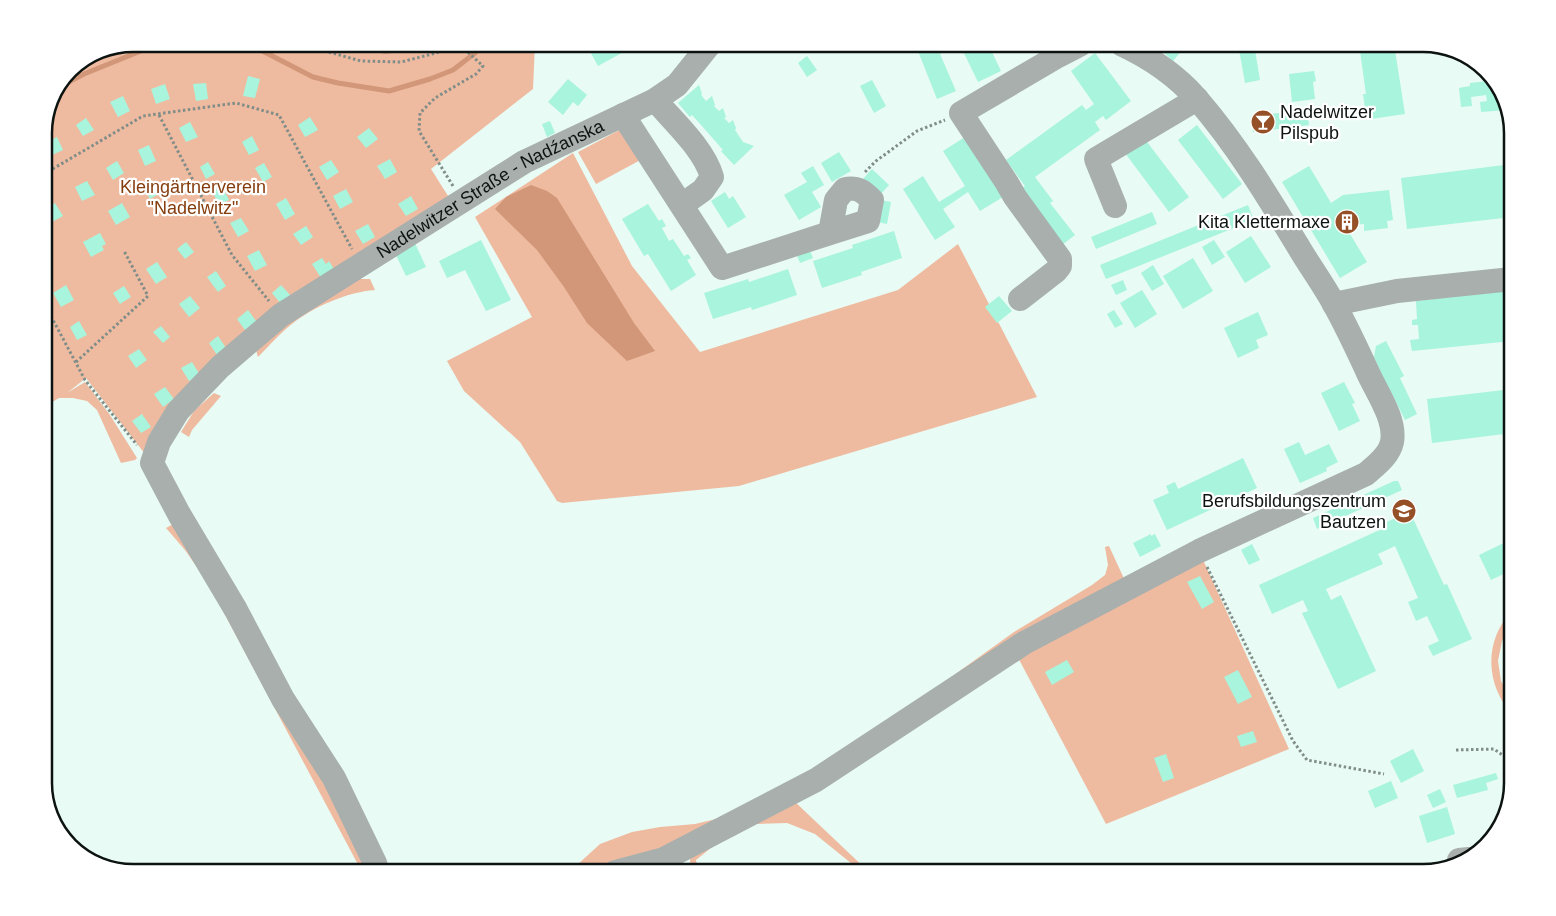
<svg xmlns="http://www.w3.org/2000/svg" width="1556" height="916" font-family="Helvetica,sans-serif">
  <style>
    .green { fill: #efbba0 }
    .water { fill: #d19778 }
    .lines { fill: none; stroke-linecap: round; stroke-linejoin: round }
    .stream { stroke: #d19778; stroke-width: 5 }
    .building { fill: #a8f4dc }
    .path { stroke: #808d88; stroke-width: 3; stroke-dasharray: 2.5 2.5; stroke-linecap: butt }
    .minor { stroke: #a8afad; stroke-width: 24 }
    .labels { text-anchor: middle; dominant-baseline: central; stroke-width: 4.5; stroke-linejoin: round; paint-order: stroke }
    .poi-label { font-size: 18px; fill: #0c1310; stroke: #fff; text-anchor: end }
    .park-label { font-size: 18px; fill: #853d0d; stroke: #fff }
    .street-label { font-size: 18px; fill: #0c1310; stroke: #fff }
    .rim { fill: none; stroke: #0c1310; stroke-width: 2.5 }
  </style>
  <rect width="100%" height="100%" fill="#e8fbf4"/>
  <g class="green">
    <polygon points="134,44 535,44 533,89 431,169 455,207 220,367 152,463 86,378 67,393 85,382 110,415 137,458 135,460 121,463 97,410 87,401 73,398 59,398 44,407 44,128 70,70 99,50"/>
    <polygon points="627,126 646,157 596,184 578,152"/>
    <polygon points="573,153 632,266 700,352 898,290 958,244 1037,397 739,486 562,503 557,501 520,442 464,391 447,361 532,317 475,217"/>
    <path d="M357 279H370L375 290C347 292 313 307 292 324 280 333 269 346 258 357L256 350 257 342Z"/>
    <polygon points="214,393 221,396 192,430 189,437 181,432 194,411"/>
    <polygon points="177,522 375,872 362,872 208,583 185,550 166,528"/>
    <polygon points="1109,546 1126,583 1022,640 793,788 734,821 698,839 649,860 608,872 565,872 576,866 600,844 632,832 660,827 695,824 737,814 785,787 915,703 1014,632 1092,585 1105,575 1108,565 1105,547"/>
    <polygon points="1199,551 1289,749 1106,824 1014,650"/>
    <path d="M1512 611V623L1502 641 1498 661 1501 681 1512 701V714C1485 684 1484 640 1512 611Z"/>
    <polygon points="793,800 869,872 862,872 815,834 787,823 756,824 712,847 696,860 698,872 691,872 690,859 700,848"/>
  </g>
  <g class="water">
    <polygon points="344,44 434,44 430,47 386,54 357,49"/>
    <polygon points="531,185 547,191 557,198 634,323 655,351 627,361 587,323 564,287 537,250 495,209 506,197"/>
  </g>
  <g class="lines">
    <g class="stream">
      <polyline points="249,44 313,77 338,83 389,91 430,79 453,70 475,53 484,44"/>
      <polyline points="63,85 84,74 158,44"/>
    </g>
  </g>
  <g class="building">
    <polygon points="586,44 638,44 598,66"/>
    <polygon points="922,44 944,44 948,51 940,54 956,91 937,99 916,46"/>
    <polygon points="973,44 988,44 1001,71 978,82 962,49"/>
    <polygon points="1157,44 1174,44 1182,50 1173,61 1160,49"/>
    <polygon points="1238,44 1254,44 1260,80 1245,83"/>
    <polygon points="1359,44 1394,44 1405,114 1371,119 1370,107 1365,108 1363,94 1366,94"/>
    <polygon points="1095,53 1131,101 1106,120 1103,116 1095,122 1100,130 1035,177 1053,201 1050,203 1075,235 1062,245 1019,190 1025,186 1006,160 1082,105 1086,110 1094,104 1071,71"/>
    <polygon points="807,56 817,70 807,77 798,63"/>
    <polygon points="1314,71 1316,81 1313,82 1315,99 1292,102 1289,74"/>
    <polygon points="248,76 260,79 255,98 243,96"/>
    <polygon points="1489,77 1500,88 1507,110 1481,112 1480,102 1487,101 1486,95 1471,97 1472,106 1461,107 1459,88 1470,86 1470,83 1489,81"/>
    <polygon points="568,79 587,95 578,106 573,102 563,115 548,102"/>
    <polygon points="872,80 886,106 874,113 860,86"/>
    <polygon points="206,83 208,99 196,101 193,84"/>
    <polygon points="165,84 170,99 156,104 151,89"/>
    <polygon points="699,85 702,94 701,95 706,101 712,96 715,105 714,106 719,111 723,108 726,117 724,118 729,123 733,120 736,128 735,130 743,142 754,146 734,165 721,151 723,150 702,126 692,115 690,117 678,103"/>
    <polygon points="123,96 130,111 118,117 110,102"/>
    <polygon points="1307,110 1309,125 1253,132 1251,116"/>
    <polygon points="310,117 318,130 305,137 298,125"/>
    <polygon points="86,118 94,130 83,136 76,125"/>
    <polygon points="550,121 555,133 547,137 542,124"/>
    <polygon points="190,122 198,137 186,142 179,128"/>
    <polygon points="1197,125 1242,184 1223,199 1178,140"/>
    <polygon points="369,128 378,139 366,148 357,137"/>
    <polygon points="252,136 259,150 249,155 242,142"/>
    <polygon points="57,137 63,150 52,155 46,143"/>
    <polygon points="965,137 1003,197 980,211 968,192 943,209 955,227 935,240 903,189 923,176 939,202 965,186 943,151"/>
    <polygon points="1144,138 1189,197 1169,212 1125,153"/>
    <polygon points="149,145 156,161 145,166 138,150"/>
    <polygon points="839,152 851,171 832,182 821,163"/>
    <polygon points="390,159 397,172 385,179 377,166"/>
    <polygon points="331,160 339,172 327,180 319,167"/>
    <polygon points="117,161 124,173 113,180 106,168"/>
    <polygon points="208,162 215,174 206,179 200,167"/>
    <polygon points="264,163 272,177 263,182 255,168"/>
    <polygon points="1512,164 1512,217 1407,229 1401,178"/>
    <polygon points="813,166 824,185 812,192 821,207 799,220 784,195 807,182 801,173"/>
    <polygon points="1309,166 1331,203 1343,195 1389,190 1393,220 1387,221 1388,228 1364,231 1364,224 1354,225 1347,229 1367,262 1340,278 1282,182"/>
    <polygon points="872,169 889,185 879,196 862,180"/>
    <polygon points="152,180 160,193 150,199 142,186"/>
    <polygon points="87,181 95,195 82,201 75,187"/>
    <polygon points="222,186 229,200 219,205 212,191"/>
    <polygon points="346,189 353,202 340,209 333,196"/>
    <polygon points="725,192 729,199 733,196 746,217 728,228 711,201"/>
    <polygon points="411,196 418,209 406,216 398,204"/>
    <polygon points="286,198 295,214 285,220 276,204"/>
    <polygon points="880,200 891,202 887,224 877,222"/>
    <polygon points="55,203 63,216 52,222 44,210"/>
    <polygon points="122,203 130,217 116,225 108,211"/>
    <polygon points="648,204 659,221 662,219 666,226 662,228 669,241 673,239 684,256 688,254 691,258 687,260 696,275 671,291 648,254 644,256 622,219"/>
    <polygon points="1248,205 1254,220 1106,279 1100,265"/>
    <polygon points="1152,212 1157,224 1096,249 1091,237"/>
    <polygon points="241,218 249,231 238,237 230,223"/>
    <polygon points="368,224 375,237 363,244 355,231"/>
    <polygon points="306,226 313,237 301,245 293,234"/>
    <polygon points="894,231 902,258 861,272 862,275 822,288 813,261 853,248 852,245"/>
    <polygon points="100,233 106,244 102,246 104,250 91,257 83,242"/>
    <polygon points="1251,236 1271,267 1245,283 1226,252"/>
    <polygon points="413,239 426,267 406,276 393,249"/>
    <polygon points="481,240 511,300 486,311 465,270 447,278 439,261"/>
    <polygon points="1214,240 1225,257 1212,265 1202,247"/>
    <polygon points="186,242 194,252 185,259 177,249"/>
    <polygon points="809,248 813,258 800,263 796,253"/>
    <polygon points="259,250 267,265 255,271 247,256"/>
    <polygon points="322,258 326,264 329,261 334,269 321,278 312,264"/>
    <polygon points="1193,258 1213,291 1183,309 1163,276"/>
    <polygon points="157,262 167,277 156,284 146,269"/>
    <polygon points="1153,265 1164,284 1152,291 1141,273"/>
    <polygon points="788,269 797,295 752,310 751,307 713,319 704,293 748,279 749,282"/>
    <polygon points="216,271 226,286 218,292 207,277"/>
    <polygon points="1123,280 1127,290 1116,295 1111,285"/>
    <polygon points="66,285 74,300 61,307 53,293"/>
    <polygon points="281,285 291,296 281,304 272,293"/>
    <polygon points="124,286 131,297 120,304 113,293"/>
    <polygon points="1142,290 1157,314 1135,328 1120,303"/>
    <polygon points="1512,290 1512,341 1412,351 1410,340 1419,339 1418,325 1412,325 1412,320 1417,319 1416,301"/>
    <polygon points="190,296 200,308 189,317 179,304"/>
    <polygon points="999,296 1012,311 997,323 985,307"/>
    <polygon points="248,310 257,322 245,330 237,319"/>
    <polygon points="1114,310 1123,324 1115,328 1107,314"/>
    <polygon points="1258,312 1268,335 1256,340 1259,348 1238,358 1224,328"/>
    <polygon points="79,321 87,335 77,340 70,327"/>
    <polygon points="161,326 170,337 163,343 153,332"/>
    <polygon points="218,336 226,348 217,355 209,343"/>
    <polygon points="1386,341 1404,376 1400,378 1417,414 1405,420 1387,384 1386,385 1374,357 1376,346"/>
    <polygon points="139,349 147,360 136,368 128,356"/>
    <polygon points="192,362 200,375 189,381 181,368"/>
    <polygon points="1344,382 1355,403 1352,404 1360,421 1339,431 1321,393"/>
    <polygon points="165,387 174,399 163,407 154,394"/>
    <polygon points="1512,389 1512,433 1432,443 1427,399"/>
    <polygon points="142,414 151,427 141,433 132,421"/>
    <polygon points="1299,442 1305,455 1329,444 1338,462 1326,468 1327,471 1300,483 1284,449"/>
    <polygon points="1243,458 1257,488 1167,530 1153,500 1169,493 1166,486 1175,482 1178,489"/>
    <polygon points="1394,481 1398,481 1402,490 1317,529 1313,518"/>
    <polygon points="1410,512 1444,585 1447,584 1472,639 1433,656 1428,646 1439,641 1427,616 1416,621 1408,602 1418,598 1395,546 1378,554 1383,564 1326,589 1331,600 1341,595 1376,671 1338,689 1302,613 1308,611 1303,600 1272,614 1259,585 1386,527 1384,523"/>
    <polygon points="1151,534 1151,536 1155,534 1161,546 1140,557 1133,543"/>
    <polygon points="1512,539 1512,570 1491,580 1479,555"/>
    <polygon points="1252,544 1260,560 1249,565 1241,550"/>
    <polygon points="1200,576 1214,602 1202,609 1187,582"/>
    <polygon points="1067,660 1074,672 1052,685 1045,672"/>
    <polygon points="1238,670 1252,697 1238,704 1224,677"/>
    <polygon points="1253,731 1257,742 1241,747 1237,736"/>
    <polygon points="1413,749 1424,771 1401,783 1390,761"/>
    <polygon points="1166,754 1174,778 1163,782 1154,758"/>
    <polygon points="1496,773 1498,779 1486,783 1488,790 1457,798 1453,785"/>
    <polygon points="1391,781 1398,798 1375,808 1368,791"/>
    <polygon points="1440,789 1446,802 1433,808 1427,795"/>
    <polygon points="1447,807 1455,834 1427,843 1419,816"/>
  </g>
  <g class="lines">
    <g class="path">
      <polyline points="300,44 361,61 401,62 436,53 458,44"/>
      <polyline points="159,115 232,255 269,301"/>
      <polyline points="865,172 876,161 917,131 945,120"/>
      <polyline points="44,174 143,116 236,103 279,115 352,249"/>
      <polyline points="453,186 419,131 420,113 435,98 476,74 483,66 459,44"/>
      <polyline points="44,303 85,380 137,445"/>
      <polyline points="76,362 148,296 124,251"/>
      <polyline points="1207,567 1293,741 1307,760 1384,774"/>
      <polyline points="1456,750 1494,749 1512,762"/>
    </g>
    <g class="minor">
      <path d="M655 100C674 122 704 149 712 177L703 190 682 205"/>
      <path d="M623 115 722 268 830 233 836 200 845 189C858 187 863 191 872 200L868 221 830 233"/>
      <polyline points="1115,206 1096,159 1197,99"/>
      <polyline points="1020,299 1056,271 1060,266 1060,259 1015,197 1007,183 961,113 1058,56 1081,44"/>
      <polyline points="1334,304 1397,291 1512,279"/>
      <polyline points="1459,862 1459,860 1469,859"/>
      <path id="s1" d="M378 872 375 863 334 778 283 699 236 610 179 514 152 463 159 442 178 411 220 367 281 315 524 162 655 100 677 85 710 44"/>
      <path d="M615 872 664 859 816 780 1024 643 1199 551 1366 474C1375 466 1389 456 1392 442 1396 420 1378 394 1369 375 1358 351 1347 327 1334 304 1323 284 1309 265 1298 246 1267 195 1236 144 1197 99 1176 75 1149 57 1121 44"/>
    </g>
  </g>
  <defs>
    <symbol id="bar-disc" viewBox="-11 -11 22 22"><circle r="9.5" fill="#965027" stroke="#fff"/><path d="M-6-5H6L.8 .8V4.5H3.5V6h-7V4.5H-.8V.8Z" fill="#fff"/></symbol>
    <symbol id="building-disc" viewBox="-11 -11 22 22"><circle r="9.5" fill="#965027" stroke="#fff"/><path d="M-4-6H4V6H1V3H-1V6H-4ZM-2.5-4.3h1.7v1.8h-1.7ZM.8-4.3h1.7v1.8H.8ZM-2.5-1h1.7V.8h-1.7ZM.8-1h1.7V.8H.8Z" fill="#fff"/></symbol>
    <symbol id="school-disc" viewBox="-11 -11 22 22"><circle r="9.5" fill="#965027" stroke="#fff"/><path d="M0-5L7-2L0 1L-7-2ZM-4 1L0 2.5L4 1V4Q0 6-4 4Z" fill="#fff"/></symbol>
  </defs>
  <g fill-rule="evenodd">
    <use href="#bar-disc" x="1249" y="108" width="28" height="28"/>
    <use href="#building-disc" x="1333" y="208" width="28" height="28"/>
    <use href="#school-disc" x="1390" y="497" width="28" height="28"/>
  </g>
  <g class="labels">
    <g class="poi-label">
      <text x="1280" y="112" text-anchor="start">Nadelwitzer<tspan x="1280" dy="21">Pilspub</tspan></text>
      <text x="1330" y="222">Kita Klettermaxe</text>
      <text x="1386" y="501">Berufsbildungszentrum<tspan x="1386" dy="21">Bautzen</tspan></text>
    </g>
    <g class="park-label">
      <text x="193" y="187">Kleingärtnerverein<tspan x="193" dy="21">"Nadelwitz"</tspan></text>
    </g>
    <g class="street-label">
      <text stroke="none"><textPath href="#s1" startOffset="912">Nadelwitzer Straße - Nadźanska</textPath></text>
    </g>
  </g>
  <path d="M0 0H1556V916H0ZM133 52H1423A81 81 0 0 1 1504 133V783A81 81 0 0 1 1423 864H133A81 81 0 0 1 52 783V133A81 81 0 0 1 133 52Z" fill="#fff" fill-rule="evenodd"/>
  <path class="rim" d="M133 52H1423A81 81 0 0 1 1504 133V783A81 81 0 0 1 1423 864H133A81 81 0 0 1 52 783V133A81 81 0 0 1 133 52Z"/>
</svg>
